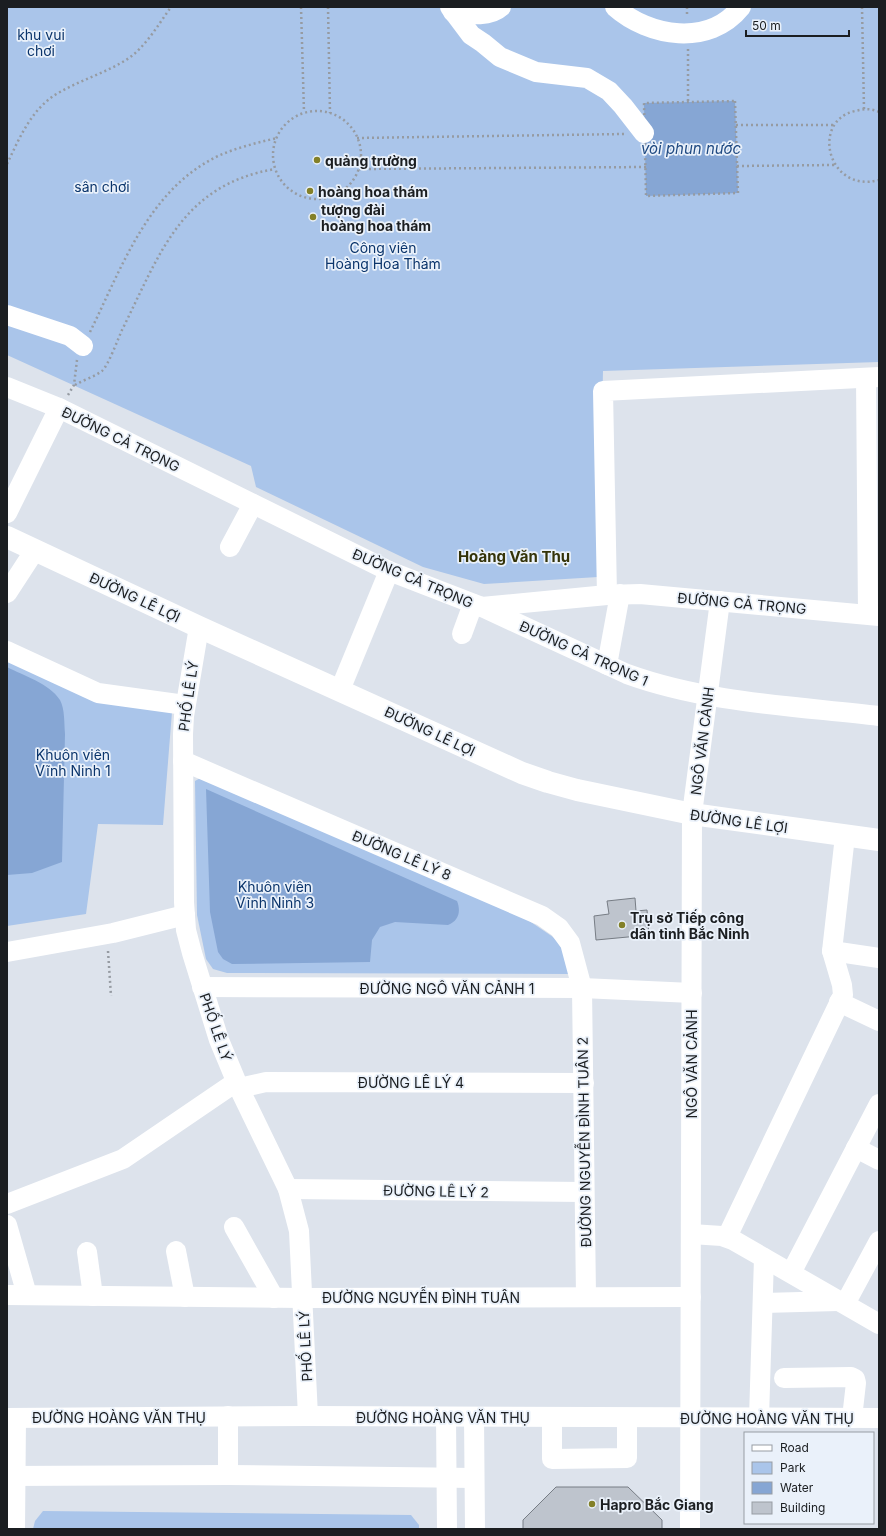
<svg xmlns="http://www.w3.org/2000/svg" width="886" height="1536" font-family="Inter,sans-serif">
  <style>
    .green { fill: #aac5ea }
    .water { fill: #86a6d4 }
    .building { fill: #bec4cd; stroke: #777d85 }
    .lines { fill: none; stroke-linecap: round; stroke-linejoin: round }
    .path { stroke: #969ba2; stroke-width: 2.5; stroke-dasharray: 2 3; stroke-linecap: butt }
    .minor { stroke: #fff; stroke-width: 20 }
    .major { stroke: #fff; stroke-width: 22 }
    .poi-dot { fill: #838028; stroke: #eaf1fa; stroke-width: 1.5 }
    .labels { text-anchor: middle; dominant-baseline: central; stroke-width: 3.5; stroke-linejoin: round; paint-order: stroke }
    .park-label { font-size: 14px; fill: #0a346b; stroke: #eaf1fa }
    .poi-label { font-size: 14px; font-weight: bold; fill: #1b1e21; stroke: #eaf1fa; text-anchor: start }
    .street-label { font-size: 14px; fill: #1b1e21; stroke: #eaf1fa }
    .water-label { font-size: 15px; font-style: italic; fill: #204a82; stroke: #eaf1fa }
    .neighbourhood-label { font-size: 15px; font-weight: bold; fill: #343308; stroke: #eaf1fa }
  </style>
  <rect width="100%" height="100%" fill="#dde3ec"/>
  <g class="green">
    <polygon points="7,7 879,7 879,362 603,371 598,577 484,584 423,567 256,487 251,466 7,355"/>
    <polygon points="7,660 172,712 163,825 98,824 86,914 7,926"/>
    <polygon points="204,776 525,918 553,937 569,952 569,974 227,973 213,969 206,959 197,915 195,781"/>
    <polygon points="43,1511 411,1515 419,1525 419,1529 33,1529 35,1521"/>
  </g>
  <g class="water">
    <polygon points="735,101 738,193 646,196 644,103"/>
    <path d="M7 667C24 676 49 683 60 700 65 709 64 724 65 734L62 862 32 873 7 875Z"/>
    <path d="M206 789 457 901C461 911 459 921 448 925L395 922 380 927 372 940 370 962 232 964 223 959 218 952 210 912Z"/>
  </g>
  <g class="building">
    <polygon points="635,898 636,911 647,910 649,935 596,940 594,916 609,914 607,901"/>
    <polygon points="556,1487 628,1487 662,1520 662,1529 523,1529 523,1520"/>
  </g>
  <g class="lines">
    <g class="path">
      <polyline points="301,7 304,112"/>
      <polyline points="328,7 330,113"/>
      <polyline points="687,7 687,16"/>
      <polyline points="862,7 864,109"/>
      <polyline points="688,49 688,102"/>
      <polygon points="735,101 738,193 646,196 644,103"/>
      <circle cx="317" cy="155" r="44"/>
      <path d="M879 112C871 108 863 109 855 111 810 121 828 194 879 180"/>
      <polyline points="736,125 835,125"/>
      <polyline points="357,138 624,134"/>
      <path d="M7 164C20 137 32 107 60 92 81 80 105 73 126 60 145 48 158 25 171 7"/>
      <polyline points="737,166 834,165"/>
      <polyline points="359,169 646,167"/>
      <path d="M90 332C122 267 148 191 216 157 235 148 256 143 277 138"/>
      <path d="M75 385C83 380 94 377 102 371 108 366 118 339 122 330 160 254 181 185 275 169"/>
      <polyline points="68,395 74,385 77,360"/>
      <polyline points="108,951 111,996"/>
    </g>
    <g class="minor">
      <polyline points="450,7 471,35 483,43 500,57 536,72 587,78 609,91 623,106 644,133"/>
      <path d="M615 7C649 37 709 47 741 7"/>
      <path d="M453 12C468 14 489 18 501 7"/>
      <polyline points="7,315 70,336 83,346"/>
      <polyline points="866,378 868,614"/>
      <polyline points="7,387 59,408 389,571 482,607 607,595 640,594 879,616"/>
      <polyline points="7,513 59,408"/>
      <polyline points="230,547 253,504"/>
      <polyline points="7,593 35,550"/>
      <polyline points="607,595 603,391 879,377"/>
      <path d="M482 607 627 674C707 703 795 706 879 716"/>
      <polyline points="199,627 184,716 183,734 184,902 186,930 192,953 219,1040 239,1088 288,1189 299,1231 308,1416"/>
      <polyline points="462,634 473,604"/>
      <polyline points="7,651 98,693 185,705"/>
      <polyline points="607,665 620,594"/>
      <polyline points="340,690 389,571"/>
      <polyline points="183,761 542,916 559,928 570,943 582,988 586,1296"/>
      <polyline points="832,951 879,958"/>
      <polyline points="7,952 113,933 185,915"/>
      <polyline points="202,987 582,988 692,993"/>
      <polyline points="839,1002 879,1021"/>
      <polyline points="239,1088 266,1082 584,1083"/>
      <polyline points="856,1148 879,1160"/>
      <polyline points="288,1189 584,1192"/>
      <polyline points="7,1204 123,1159 236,1082"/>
      <polyline points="7,1225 27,1295"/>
      <polyline points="234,1227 274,1298"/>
      <polyline points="691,1234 722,1236 733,1240 879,1324"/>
      <polyline points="727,1237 843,995 842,985 832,951 845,836"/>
      <polyline points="176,1251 185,1297"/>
      <polyline points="87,1252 93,1296"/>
      <polyline points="791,1273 879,1104"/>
      <polyline points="7,1295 303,1298 691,1297"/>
      <polyline points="763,1303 838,1301"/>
      <polyline points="845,1304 879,1241"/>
      <polyline points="784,1378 851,1377 855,1379 856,1383 852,1418"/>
      <polyline points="446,1417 447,1529"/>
      <polyline points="474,1417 475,1529"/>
      <polyline points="552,1417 552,1459 627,1458 627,1418"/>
      <polyline points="7,1418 308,1416 879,1418"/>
      <polyline points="759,1418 764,1258"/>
      <polyline points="228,1475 228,1416"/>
      <polyline points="7,1476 228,1475 474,1478"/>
      <polyline points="15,1529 16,1418"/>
      <polyline points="690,1529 692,814 720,601"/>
    </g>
    <polyline class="major" points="7,537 199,627 522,773 548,782 577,790 692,814 879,840"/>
  </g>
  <g class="poi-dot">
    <circle cx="317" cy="160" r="4"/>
    <circle cx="310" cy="191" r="4"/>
    <circle cx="313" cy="217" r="4"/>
    <circle cx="622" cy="925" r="4"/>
    <circle cx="592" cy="1504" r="4"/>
  </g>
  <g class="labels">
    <g class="park-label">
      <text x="41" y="34">khu vui<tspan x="41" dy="16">chơi</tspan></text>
      <text x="102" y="186">sân chơi</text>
      <text x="383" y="247">Công viên<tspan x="383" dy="16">Hoàng Hoa Thám</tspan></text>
      <text x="73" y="754">Khuôn viên<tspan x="73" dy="16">Vĩnh Ninh 1</tspan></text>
      <text x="275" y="886">Khuôn viên<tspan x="275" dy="16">Vĩnh Ninh 3</tspan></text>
    </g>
    <g class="poi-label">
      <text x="325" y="160">quảng trường</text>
      <text x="318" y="191">hoàng hoa thám</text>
      <text x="321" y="209">tượng đài<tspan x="321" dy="16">hoàng hoa thám</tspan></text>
      <text x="630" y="917">Trụ sở Tiếp công<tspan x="630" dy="16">dân tỉnh Bắc Ninh</tspan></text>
      <text x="600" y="1504">Hapro Bắc Giang</text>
    </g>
    <g class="street-label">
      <text transform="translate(121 439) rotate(26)">ĐƯỜNG CẢ TRỌNG</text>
      <text transform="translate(413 578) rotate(23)">ĐƯỜNG CẢ TRỌNG</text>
      <text transform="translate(135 597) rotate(25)">ĐƯỜNG LÊ LỢI</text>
      <text transform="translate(742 603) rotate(5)">ĐƯỜNG CẢ TRỌNG</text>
      <text transform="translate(584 653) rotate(24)">ĐƯỜNG CẢ TRỌNG 1</text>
      <text transform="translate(188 696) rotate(-82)">PHỐ LÊ LÝ</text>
      <text transform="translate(430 731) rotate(25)">ĐƯỜNG LÊ LỢI</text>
      <text transform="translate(702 741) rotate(-83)">NGÔ VĂN CẢNH</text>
      <text transform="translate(739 821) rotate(8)">ĐƯỜNG LÊ LỢI</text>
      <text transform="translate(402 855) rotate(23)">ĐƯỜNG LÊ LÝ 8</text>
      <text x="447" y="988">ĐƯỜNG NGÔ VĂN CẢNH 1</text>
      <text transform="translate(216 1027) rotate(71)">PHỐ LÊ LÝ</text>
      <text transform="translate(691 1064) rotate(-90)">NGÔ VĂN CẢNH</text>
      <text x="411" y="1082">ĐƯỜNG LÊ LÝ 4</text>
      <text transform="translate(584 1142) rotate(-91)">ĐƯỜNG NGUYỄN ĐÌNH TUÂN 2</text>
      <text transform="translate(436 1191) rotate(1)">ĐƯỜNG LÊ LÝ 2</text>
      <text x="421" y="1297">ĐƯỜNG NGUYỄN ĐÌNH TUÂN</text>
      <text transform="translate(305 1346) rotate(-93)">PHỐ LÊ LÝ</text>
      <text x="119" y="1417">ĐƯỜNG HOÀNG VĂN THỤ</text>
      <text x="443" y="1417">ĐƯỜNG HOÀNG VĂN THỤ</text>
      <text x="767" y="1418">ĐƯỜNG HOÀNG VĂN THỤ</text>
    </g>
    <g class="water-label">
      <text x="691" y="148">vòi phun nước</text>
    </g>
    <g class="neighbourhood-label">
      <text x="514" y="556">Hoàng Văn Thụ</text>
    </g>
  </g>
  <rect width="886" height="1536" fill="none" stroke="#1b1e21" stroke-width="16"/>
  <rect x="744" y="1432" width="130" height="92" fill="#eaf1fa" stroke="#979da3"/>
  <rect x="752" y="1445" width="20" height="6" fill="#ffffff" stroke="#979da3"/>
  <text x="780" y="1452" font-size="12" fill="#1b1e21">Road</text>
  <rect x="752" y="1462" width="20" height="12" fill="#aac5ea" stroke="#979da3"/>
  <text x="780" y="1472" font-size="12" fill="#1b1e21">Park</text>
  <rect x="752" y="1482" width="20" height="12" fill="#86a6d4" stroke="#979da3"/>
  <text x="780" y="1492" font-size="12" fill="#1b1e21">Water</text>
  <rect x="752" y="1502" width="20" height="12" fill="#bec4cd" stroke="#979da3"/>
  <text x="780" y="1512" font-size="12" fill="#1b1e21">Building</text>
  <path d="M746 30v6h103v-6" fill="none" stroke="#1b1e21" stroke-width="2"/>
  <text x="752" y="30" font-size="12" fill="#1b1e21" stroke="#eaf1fa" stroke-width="3" paint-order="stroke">50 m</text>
</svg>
